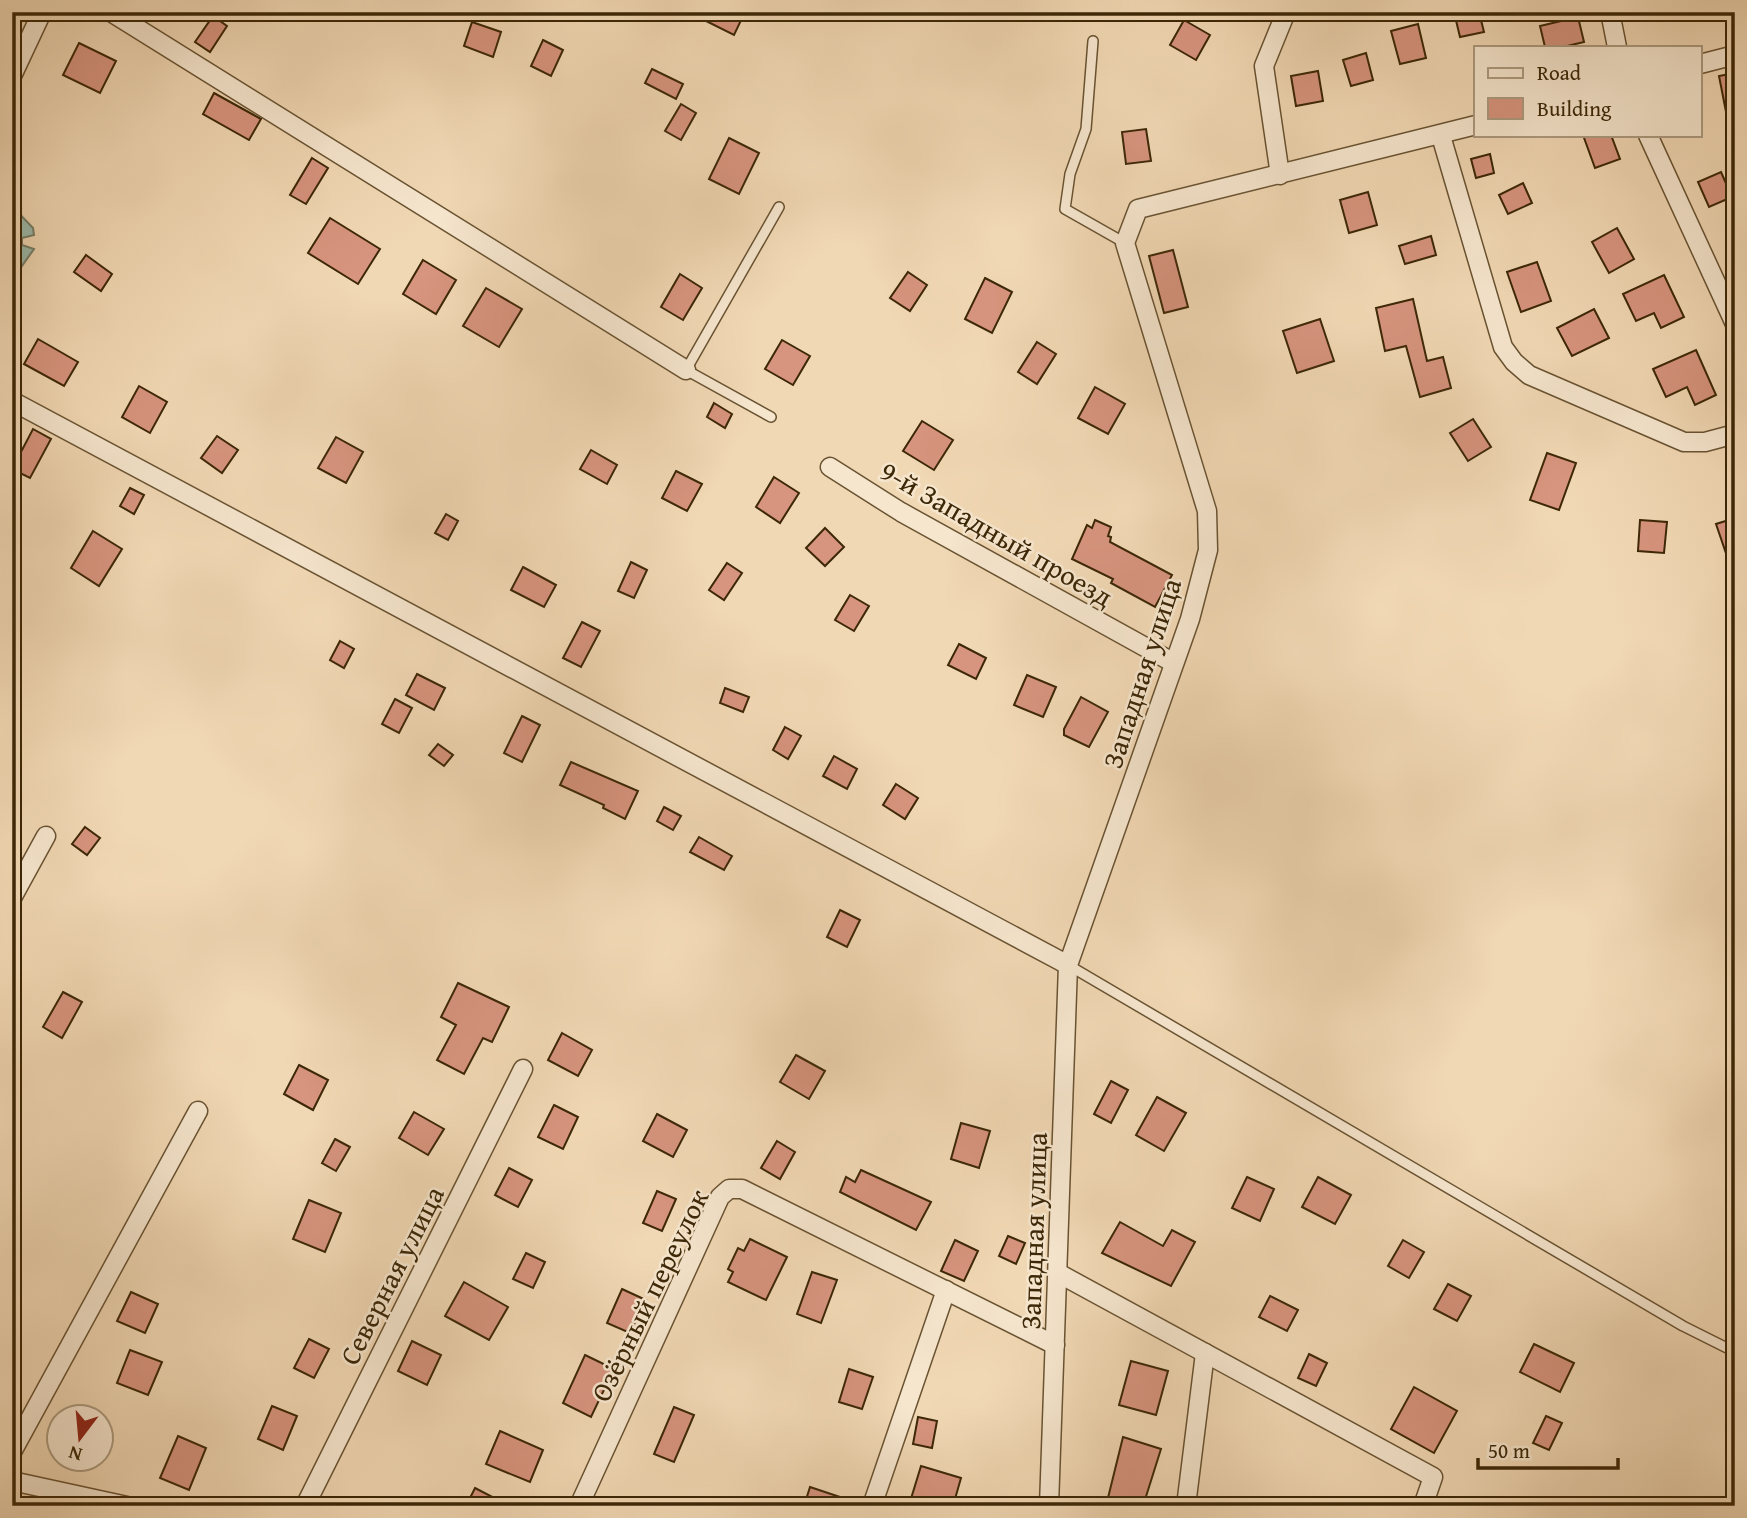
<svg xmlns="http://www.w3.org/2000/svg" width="1747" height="1518" font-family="'Gentium Book Plus',serif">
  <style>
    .water { fill: #9bbaaa; stroke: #757f69; stroke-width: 2 }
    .building { fill: #d7947e; stroke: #3c2707; stroke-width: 2 }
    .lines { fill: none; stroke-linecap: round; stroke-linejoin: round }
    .lane-casing { stroke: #695332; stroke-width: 12 }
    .street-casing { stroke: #695332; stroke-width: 21 }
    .lane { stroke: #f6e6ce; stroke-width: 9 }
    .street { stroke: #f6e6ce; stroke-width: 18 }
    .labels { text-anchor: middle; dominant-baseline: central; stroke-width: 5; stroke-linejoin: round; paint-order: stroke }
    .street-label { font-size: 28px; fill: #3c2707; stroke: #f6e6ce }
  </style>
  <rect width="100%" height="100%" fill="#f1d8b4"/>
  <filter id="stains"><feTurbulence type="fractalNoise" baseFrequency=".00286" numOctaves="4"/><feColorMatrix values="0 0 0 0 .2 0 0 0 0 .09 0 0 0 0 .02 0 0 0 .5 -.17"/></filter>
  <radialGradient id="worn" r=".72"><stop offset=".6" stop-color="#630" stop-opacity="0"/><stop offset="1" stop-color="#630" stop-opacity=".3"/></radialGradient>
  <polygon class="water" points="12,206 33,228 34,235 22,238 22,245 34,249 12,280"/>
  <g class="building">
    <polygon points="688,12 745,12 734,35"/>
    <polygon points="1454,12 1479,12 1484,32 1460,37"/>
    <polygon points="213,16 227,26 210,52 195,42"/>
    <polygon points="1578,17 1584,42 1563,47 1545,47 1540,26"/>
    <polygon points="1184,20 1210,35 1196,60 1170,45"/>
    <polygon points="472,22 501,32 493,57 464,46"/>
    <polygon points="1418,24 1426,58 1400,64 1391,31"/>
    <polygon points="543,40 563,50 551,76 531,66"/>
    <polygon points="79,43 116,61 100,93 63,75"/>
    <polygon points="1366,53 1373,80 1351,86 1343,60"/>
    <polygon points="652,69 683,84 676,99 645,83"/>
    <polygon points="1318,71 1323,101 1296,106 1291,76"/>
    <polygon points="1735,73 1735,116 1727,117 1719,76"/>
    <polygon points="214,93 261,119 249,140 203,114"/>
    <polygon points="681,104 696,113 681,140 665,131"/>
    <polygon points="1146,129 1151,161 1126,164 1122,132"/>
    <polygon points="1583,135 1611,135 1620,159 1595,168"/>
    <polygon points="729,138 759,153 739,194 709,179"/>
    <polygon points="1490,154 1494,173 1476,178 1471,159"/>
    <polygon points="312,158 328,168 306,204 290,195"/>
    <polygon points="1721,172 1732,197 1709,207 1698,182"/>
    <polygon points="1523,183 1532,203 1508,214 1499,195"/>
    <polygon points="1368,192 1377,225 1349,233 1340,200"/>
    <polygon points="330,218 380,249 358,284 308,253"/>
    <polygon points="1617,228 1634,259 1609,273 1592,242"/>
    <polygon points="1431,236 1436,255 1405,264 1399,246"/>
    <polygon points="1173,250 1188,307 1164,313 1149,256"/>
    <polygon points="86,255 112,274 101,291 74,272"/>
    <polygon points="423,260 456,280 436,314 403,294"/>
    <polygon points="1537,262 1551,301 1521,312 1507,272"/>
    <polygon points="908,272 927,285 910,311 890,298"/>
    <polygon points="680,274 702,288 683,320 661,307"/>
    <polygon points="1664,275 1684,317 1661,328 1654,313 1636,321 1623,294"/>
    <polygon points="985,278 1012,292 992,333 965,319"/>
    <polygon points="486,288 522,309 499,347 463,326"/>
    <polygon points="1413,299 1427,361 1443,357 1451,388 1420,397 1406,346 1385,351 1376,308"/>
    <polygon points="1594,309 1609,338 1572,356 1557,328"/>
    <polygon points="1320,319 1334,361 1297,373 1283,331"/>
    <polygon points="38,339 78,362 64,386 24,364"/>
    <polygon points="782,340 810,356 793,385 765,369"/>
    <polygon points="1037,342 1056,354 1037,384 1018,372"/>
    <polygon points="1696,350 1716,395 1695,405 1687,387 1666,397 1653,369"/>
    <polygon points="139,386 167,402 150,433 122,417"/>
    <polygon points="1095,387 1125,404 1108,434 1078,418"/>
    <polygon points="714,403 732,414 725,428 707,417"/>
    <polygon points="1473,419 1491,447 1468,461 1450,433"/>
    <polygon points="922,421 953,440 934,470 903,451"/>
    <polygon points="33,429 51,439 30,478 12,469"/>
    <polygon points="217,436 238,450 222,473 201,458"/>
    <polygon points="336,437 363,452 346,483 318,468"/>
    <polygon points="591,450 617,465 607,484 580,469"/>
    <polygon points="1547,453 1576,463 1559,510 1530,500"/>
    <polygon points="676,471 702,484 687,511 662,498"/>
    <polygon points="774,477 799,493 780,523 756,507"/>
    <polygon points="130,488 144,495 134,514 120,506"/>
    <polygon points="446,514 458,521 448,540 435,533"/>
    <polygon points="1735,518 1735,570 1732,571 1716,524"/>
    <polygon points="1095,520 1111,527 1108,536 1111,537 1110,542 1172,575 1155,607 1111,583 1113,579 1072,559 1087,525 1092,528"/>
    <polygon points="1640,520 1667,522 1664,553 1638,551"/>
    <polygon points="825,528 844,547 825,566 806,548"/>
    <polygon points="93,531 122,549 99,586 71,568"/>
    <polygon points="631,562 647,570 634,598 618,591"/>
    <polygon points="727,563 742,573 724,600 709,590"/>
    <polygon points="523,567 556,585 544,607 511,590"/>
    <polygon points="850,595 869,606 854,631 835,620"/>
    <polygon points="582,622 600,631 581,667 563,658"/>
    <polygon points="340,641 354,649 344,668 330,660"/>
    <polygon points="959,644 986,658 976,679 948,665"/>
    <polygon points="417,674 445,688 434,710 406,695"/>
    <polygon points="1027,675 1056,687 1043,717 1014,705"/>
    <polygon points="725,688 749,697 743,712 720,703"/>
    <polygon points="1081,697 1108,712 1089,747 1064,735 1064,729"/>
    <polygon points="395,699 412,708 399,733 382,724"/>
    <polygon points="522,716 540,725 522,762 504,753"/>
    <polygon points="785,727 801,736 788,759 773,750"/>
    <polygon points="438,744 453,755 444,766 429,755"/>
    <polygon points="834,756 857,769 847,789 823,776"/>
    <polygon points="571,762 638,791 625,819 603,808 604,805 560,785"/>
    <polygon points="896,784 918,798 905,819 883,805"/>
    <polygon points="664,807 681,816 673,830 657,821"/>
    <polygon points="85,827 100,838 87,855 72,844"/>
    <polygon points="699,837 732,856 724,870 690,852"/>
    <polygon points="840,910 860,920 847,947 827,937"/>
    <polygon points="458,983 509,1007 492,1042 483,1038 464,1074 437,1060 456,1025 441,1017"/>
    <polygon points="63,992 82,1002 62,1038 43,1027"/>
    <polygon points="562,1033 592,1050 578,1076 548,1060"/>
    <polygon points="796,1055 825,1071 809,1099 780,1082"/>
    <polygon points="299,1065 328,1080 313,1110 284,1094"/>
    <polygon points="1111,1081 1128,1090 1111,1123 1094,1114"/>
    <polygon points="1157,1097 1186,1113 1164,1151 1136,1135"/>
    <polygon points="554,1105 578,1117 563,1149 538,1137"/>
    <polygon points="414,1112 444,1129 428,1155 399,1138"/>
    <polygon points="657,1114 687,1130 673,1157 643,1141"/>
    <polygon points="961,1123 990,1131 979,1168 951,1159"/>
    <polygon points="335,1139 350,1147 336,1171 322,1163"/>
    <polygon points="777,1141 795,1152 780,1179 761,1168"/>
    <polygon points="509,1168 532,1180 518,1207 495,1195"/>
    <polygon points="861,1170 931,1202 916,1230 840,1192 846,1177 855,1182"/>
    <polygon points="1247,1177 1274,1189 1260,1221 1232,1208"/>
    <polygon points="1318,1177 1351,1195 1335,1224 1302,1207"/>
    <polygon points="657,1191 676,1199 662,1231 643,1223"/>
    <polygon points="309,1200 341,1213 325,1252 293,1239"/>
    <polygon points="1120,1222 1163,1246 1172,1230 1195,1242 1171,1286 1102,1253"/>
    <polygon points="1008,1236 1025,1243 1016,1264 999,1256"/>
    <polygon points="750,1239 787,1257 766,1300 728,1282 733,1272 728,1269 738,1248 744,1251"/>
    <polygon points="955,1240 978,1251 964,1281 941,1271"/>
    <polygon points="1403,1240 1424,1252 1409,1278 1388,1266"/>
    <polygon points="526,1253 545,1262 533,1288 513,1279"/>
    <polygon points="812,1272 837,1280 821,1323 797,1314"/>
    <polygon points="464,1282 508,1307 489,1340 445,1316"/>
    <polygon points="1448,1284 1471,1296 1457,1321 1434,1309"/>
    <polygon points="622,1289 646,1300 630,1333 607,1323"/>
    <polygon points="131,1292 158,1304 145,1333 117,1321"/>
    <polygon points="1270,1296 1298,1310 1287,1331 1259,1317"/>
    <polygon points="309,1339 329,1349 314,1378 294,1368"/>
    <polygon points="412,1341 441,1355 427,1385 398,1371"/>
    <polygon points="1534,1344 1574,1363 1560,1392 1520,1372"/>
    <polygon points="130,1350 162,1362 148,1395 117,1383"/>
    <polygon points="1309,1354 1327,1363 1316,1386 1298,1378"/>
    <polygon points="585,1355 614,1369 591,1417 563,1403"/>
    <polygon points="1131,1361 1168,1371 1156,1415 1119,1405"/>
    <polygon points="849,1369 873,1377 862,1409 839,1402"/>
    <polygon points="1414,1387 1457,1411 1434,1453 1391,1429"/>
    <polygon points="272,1406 297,1416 283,1450 258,1439"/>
    <polygon points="674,1407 694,1415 674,1462 654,1454"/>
    <polygon points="1546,1416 1562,1423 1549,1450 1533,1443"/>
    <polygon points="918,1417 937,1421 932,1448 913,1444"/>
    <polygon points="500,1431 543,1450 530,1482 486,1464"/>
    <polygon points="178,1436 206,1448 189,1490 160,1478"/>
    <polygon points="1123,1437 1161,1449 1143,1506 1106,1506"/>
    <polygon points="921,1466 961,1478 953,1506 921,1506 910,1502"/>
    <polygon points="810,1487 858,1503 858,1506 804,1506"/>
    <polygon points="475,1488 510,1506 466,1506"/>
  </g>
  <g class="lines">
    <defs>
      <g id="lane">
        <polyline points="1093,41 1086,129 1070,174 1065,209 1125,243"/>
        <polyline points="771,417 686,370 779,207"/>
        <polyline points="1068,965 1683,1326 1735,1352"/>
      </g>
      <g id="street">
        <polyline points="111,12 686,370"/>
        <polyline points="1610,12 1617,47"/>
        <polyline points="1700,64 1735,55"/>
        <polyline points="12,76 42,12"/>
        <polyline points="1648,135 1735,324"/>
        <polyline points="1441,136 1503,347 1514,362 1529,375 1684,442 1705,442 1735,434"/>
        <polyline points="1280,175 1264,66 1286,12"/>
        <polyline points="12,401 1068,965"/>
        <polyline points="830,467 901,512 1174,663"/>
        <polyline points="12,898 46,836"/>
        <polyline points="1058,1273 1433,1477 1423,1506"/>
        <polyline points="12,1452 198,1111"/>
        <polyline points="12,1481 127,1506"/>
        <polyline points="305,1506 523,1069"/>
        <polyline points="579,1506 720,1197 729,1189 742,1189 1055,1345"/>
        <polyline points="872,1506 946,1290"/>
        <polyline points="1049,1506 1068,965 1190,619 1208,550 1207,511 1125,243 1138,209 1476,125"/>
        <polyline points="1186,1506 1205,1353"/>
      </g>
    </defs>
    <use href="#lane" class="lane-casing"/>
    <use href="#street" class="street-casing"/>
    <use href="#lane" class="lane"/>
    <use href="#street" class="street"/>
  </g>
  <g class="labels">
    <g class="street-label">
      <text transform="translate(997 533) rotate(30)">9-й Западный проезд</text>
      <text transform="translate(1141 673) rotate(-72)">Западная улица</text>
      <text transform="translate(1033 1231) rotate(-88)">Западная улица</text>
      <text transform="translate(391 1275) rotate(-63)">Северная улица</text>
      <text transform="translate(649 1295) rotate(-64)">Озёрный переулок</text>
    </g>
  </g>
  <rect width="1747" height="1518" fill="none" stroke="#f1d8b4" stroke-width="42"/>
  <rect x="14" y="14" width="1719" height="1490" fill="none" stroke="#3c2707" stroke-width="3.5"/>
  <rect x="21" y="21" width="1705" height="1476" fill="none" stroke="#3c2707" stroke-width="2"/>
  <rect x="1474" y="46" width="228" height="91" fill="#f6e6ce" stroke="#ac9a7e" stroke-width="2"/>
  <rect x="1488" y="68" width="35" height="10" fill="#f6e6ce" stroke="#ac9a7e" stroke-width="2"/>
  <text x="1537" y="80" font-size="21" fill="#3c2707">Road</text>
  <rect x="1488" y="98" width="35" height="21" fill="#d7947e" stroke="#ac9a7e" stroke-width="2"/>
  <text x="1537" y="116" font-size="21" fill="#3c2707">Building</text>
  <g transform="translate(80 1438) rotate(196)"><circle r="33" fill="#f6e6ce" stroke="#ac9a7e" stroke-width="2"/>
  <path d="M0-5L12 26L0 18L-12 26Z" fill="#8f2418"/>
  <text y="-10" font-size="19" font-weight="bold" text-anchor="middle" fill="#3c2707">N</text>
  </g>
  <path d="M1478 1458v10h140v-10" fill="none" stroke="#3c2707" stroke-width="3.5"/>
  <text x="1488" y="1458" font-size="21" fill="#3c2707" stroke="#f6e6ce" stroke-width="5" paint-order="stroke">50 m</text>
  <rect width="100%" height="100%" filter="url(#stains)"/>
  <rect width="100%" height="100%" fill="url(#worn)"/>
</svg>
